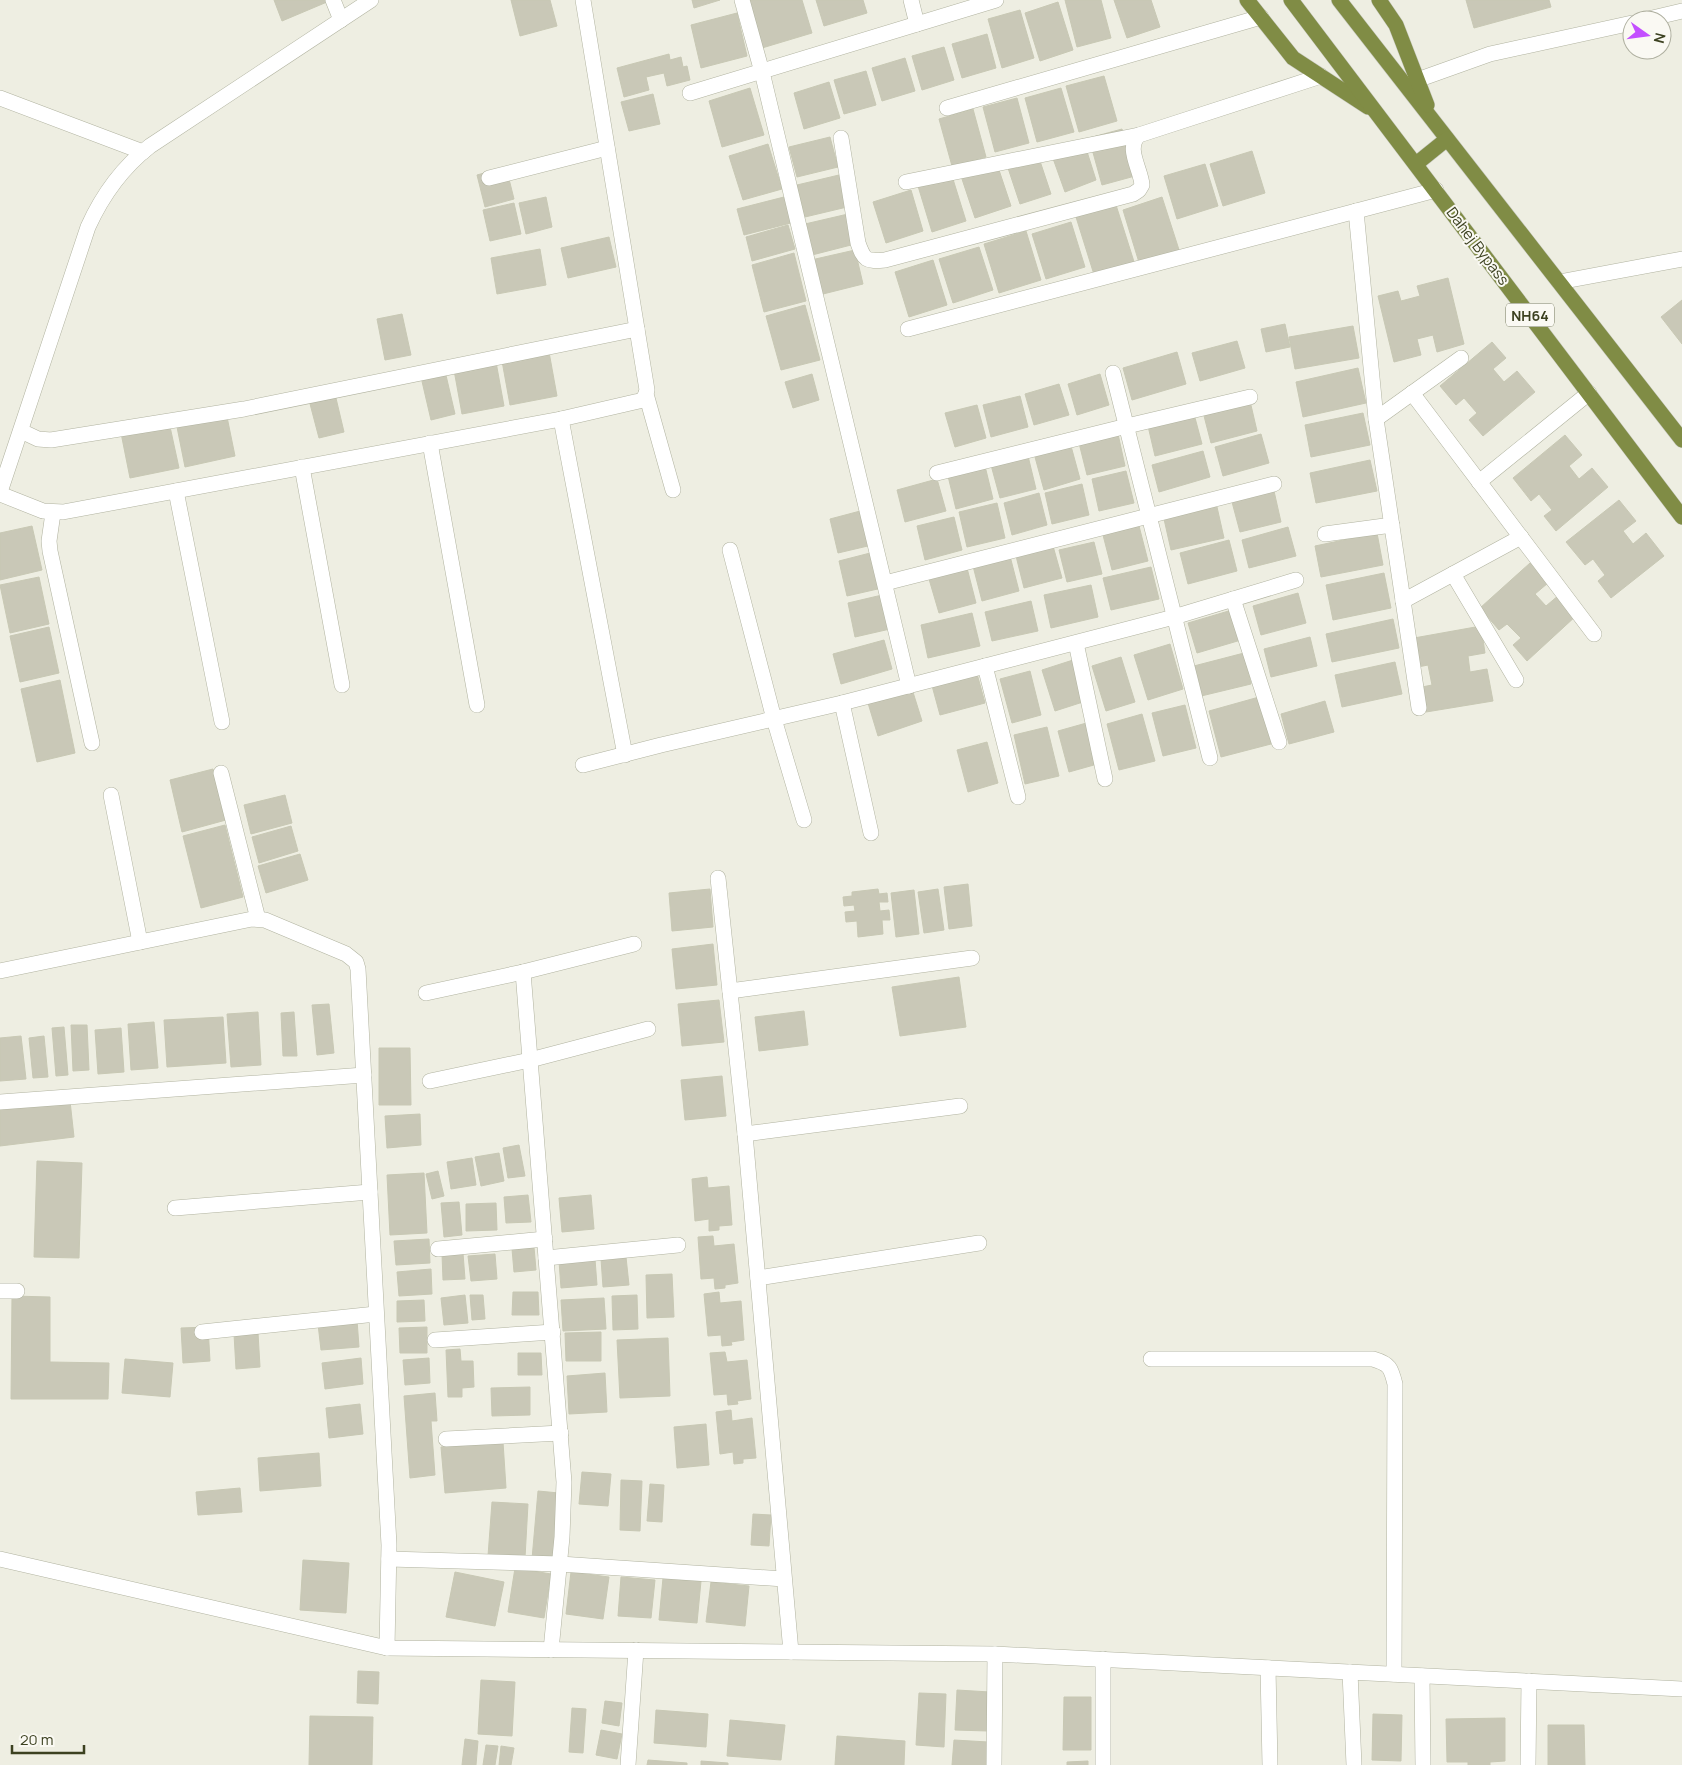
<svg xmlns="http://www.w3.org/2000/svg" width="1682" height="1765" font-family="Manrope,sans-serif">
  <style>
    .building { fill: #c9c8b7; stroke: #c8c8b4 }
    .lines { fill: none; stroke-linecap: round; stroke-linejoin: round }
    .minor-casing { stroke: #b1b3a0; stroke-width: 16 }
    .tertiary-casing { stroke: #b1b3a0; stroke-width: 16 }
    .trunk-casing { stroke: #c8cac1; stroke-width: 16 }
    .minor { stroke: #fff; stroke-width: 15 }
    .tertiary { stroke: #fff; stroke-width: 15 }
    .trunk { stroke: #808c45; stroke-width: 15 }
    .labels { text-anchor: middle; dominant-baseline: central; stroke-width: 4; stroke-linejoin: round; paint-order: stroke }
    .shield { fill: #faf9f3; stroke: #75785f; stroke-width: 1 }
    .shield-label { font-size: 14px; font-weight: bold; fill: #3c4120 }
    .street-label { font-size: 15px; fill: #3c4120; stroke: #faf9f3 }
  </style>
  <rect width="100%" height="100%" fill="#eeeee2"/>
  <g class="building">
    <polygon points="274,0 326,0 327,2 282,21"/>
    <polygon points="511,0 550,0 557,26 520,36"/>
    <polygon points="692,0 720,0 694,8"/>
    <polygon points="750,0 802,0 812,33 762,48"/>
    <polygon points="816,0 863,0 867,13 824,26"/>
    <polygon points="1065,0 1101,0 1111,38 1077,47"/>
    <polygon points="1114,0 1151,0 1160,27 1127,38"/>
    <polygon points="1466,0 1549,0 1551,7 1474,28"/>
    <polygon points="1058,2 1073,50 1040,61 1025,13"/>
    <polygon points="1020,10 1034,58 1002,68 988,19"/>
    <polygon points="737,13 747,56 701,68 691,25"/>
    <polygon points="987,34 996,68 962,78 952,44"/>
    <polygon points="944,47 954,80 922,90 912,56"/>
    <polygon points="669,54 670,60 681,57 683,67 687,66 690,80 667,86 664,73 646,77 649,90 624,97 617,68"/>
    <polygon points="905,58 915,91 882,101 872,68"/>
    <polygon points="866,71 876,105 844,114 834,80"/>
    <polygon points="1104,76 1117,121 1079,132 1066,86"/>
    <polygon points="829,82 840,118 804,129 794,93"/>
    <polygon points="750,88 764,135 722,147 709,101"/>
    <polygon points="1061,88 1074,132 1037,142 1025,98"/>
    <polygon points="653,94 660,124 629,131 621,102"/>
    <polygon points="1017,98 1029,143 995,152 983,107"/>
    <polygon points="973,109 986,157 952,166 939,119"/>
    <polygon points="1122,129 1135,176 1102,185 1089,138"/>
    <polygon points="830,137 838,167 797,177 789,147"/>
    <polygon points="1083,139 1096,180 1065,192 1050,150"/>
    <polygon points="768,144 782,189 743,200 729,156"/>
    <polygon points="1252,151 1265,193 1223,206 1210,164"/>
    <polygon points="1037,152 1051,194 1020,204 1006,162"/>
    <polygon points="997,164 1011,206 975,218 961,176"/>
    <polygon points="1205,164 1218,206 1177,219 1164,176"/>
    <polygon points="506,167 514,199 485,207 477,175"/>
    <polygon points="839,175 847,207 805,217 797,185"/>
    <polygon points="952,176 966,221 932,232 918,186"/>
    <polygon points="911,190 923,231 886,243 873,202"/>
    <polygon points="546,197 552,227 526,234 519,203"/>
    <polygon points="784,197 791,223 744,235 737,209"/>
    <polygon points="1162,197 1181,256 1141,269 1123,210"/>
    <polygon points="514,203 521,234 490,241 483,210"/>
    <polygon points="1116,205 1136,268 1096,281 1076,217"/>
    <polygon points="848,214 855,244 812,255 805,224"/>
    <polygon points="1071,222 1085,267 1046,279 1032,234"/>
    <polygon points="788,225 795,249 752,261 746,237"/>
    <polygon points="1026,231 1041,280 999,293 984,244"/>
    <polygon points="609,237 616,267 568,278 561,248"/>
    <polygon points="979,247 993,290 953,303 939,259"/>
    <polygon points="540,249 546,285 497,294 491,258"/>
    <polygon points="855,250 863,284 819,295 811,260"/>
    <polygon points="794,253 806,301 764,312 752,265"/>
    <polygon points="933,260 947,305 909,317 895,272"/>
    <polygon points="1448,278 1464,344 1437,352 1433,335 1417,339 1421,355 1394,362 1378,296 1398,291 1401,301 1420,296 1417,286"/>
    <polygon points="1682,300 1682,344 1661,317"/>
    <polygon points="805,305 820,360 781,370 766,316"/>
    <polygon points="402,314 411,355 385,360 377,319"/>
    <polygon points="1285,324 1290,347 1266,352 1261,329"/>
    <polygon points="1353,326 1359,358 1295,369 1289,337"/>
    <polygon points="1237,341 1245,368 1200,381 1192,353"/>
    <polygon points="1492,342 1506,358 1493,369 1504,382 1517,371 1535,392 1483,436 1469,420 1477,413 1464,398 1456,405 1440,386"/>
    <polygon points="549,352 557,396 510,405 502,361"/>
    <polygon points="1177,352 1186,384 1132,400 1123,368"/>
    <polygon points="496,362 504,406 462,414 454,370"/>
    <polygon points="1358,368 1366,403 1303,417 1296,382"/>
    <polygon points="445,371 455,414 431,420 421,377"/>
    <polygon points="812,374 819,400 793,408 785,382"/>
    <polygon points="1100,374 1109,405 1077,415 1068,384"/>
    <polygon points="1059,384 1069,415 1034,425 1025,394"/>
    <polygon points="335,394 344,432 319,438 309,400"/>
    <polygon points="1020,396 1028,427 991,437 983,405"/>
    <polygon points="1250,401 1257,431 1211,443 1203,412"/>
    <polygon points="977,405 986,438 955,447 945,413"/>
    <polygon points="226,412 235,456 185,467 176,422"/>
    <polygon points="1363,413 1370,445 1311,457 1305,425"/>
    <polygon points="1194,414 1202,444 1155,456 1148,426"/>
    <polygon points="169,422 179,468 130,478 121,433"/>
    <polygon points="1118,434 1125,466 1087,475 1079,443"/>
    <polygon points="1261,434 1269,463 1223,476 1215,447"/>
    <polygon points="1565,435 1582,455 1569,466 1579,479 1592,468 1608,487 1556,531 1544,516 1552,510 1539,494 1531,501 1513,478"/>
    <polygon points="1071,446 1080,479 1044,490 1035,457"/>
    <polygon points="1203,451 1210,477 1159,492 1152,465"/>
    <polygon points="1028,456 1036,489 1000,498 991,465"/>
    <polygon points="1370,460 1377,491 1316,503 1310,473"/>
    <polygon points="985,466 993,499 956,509 948,476"/>
    <polygon points="1126,471 1134,503 1099,511 1092,479"/>
    <polygon points="937,479 946,511 905,522 897,490"/>
    <polygon points="1082,484 1089,515 1052,524 1045,493"/>
    <polygon points="1274,491 1281,522 1240,532 1232,502"/>
    <polygon points="1039,493 1047,525 1012,535 1004,503"/>
    <polygon points="1619,500 1636,521 1623,531 1633,544 1646,533 1664,556 1611,598 1598,581 1605,575 1593,559 1585,565 1566,542"/>
    <polygon points="997,503 1005,538 967,547 959,512"/>
    <polygon points="1217,507 1224,538 1171,550 1164,519"/>
    <polygon points="864,510 872,545 838,553 830,519"/>
    <polygon points="954,517 962,550 925,560 917,526"/>
    <polygon points="32,526 42,570 0,580 0,533"/>
    <polygon points="1139,526 1148,561 1112,570 1103,535"/>
    <polygon points="1288,527 1296,556 1249,568 1242,540"/>
    <polygon points="1377,533 1383,565 1321,577 1315,546"/>
    <polygon points="1229,540 1237,571 1188,584 1180,553"/>
    <polygon points="1094,542 1102,574 1067,582 1059,550"/>
    <polygon points="1053,546 1062,578 1024,588 1016,556"/>
    <polygon points="874,552 882,588 847,596 839,561"/>
    <polygon points="1010,556 1019,591 982,601 973,566"/>
    <polygon points="1530,563 1548,583 1535,594 1546,606 1559,595 1577,615 1527,661 1513,645 1521,638 1507,624 1499,630 1480,608"/>
    <polygon points="1151,567 1159,599 1111,610 1103,578"/>
    <polygon points="967,568 976,603 939,613 929,579"/>
    <polygon points="1384,573 1391,608 1333,620 1326,585"/>
    <polygon points="39,577 49,624 10,633 0,585"/>
    <polygon points="1091,585 1098,617 1051,628 1044,595"/>
    <polygon points="1298,593 1306,623 1261,635 1253,606"/>
    <polygon points="882,595 890,629 855,637 848,603"/>
    <polygon points="1031,601 1038,631 992,641 985,612"/>
    <polygon points="1232,610 1241,640 1197,653 1188,623"/>
    <polygon points="972,613 980,646 928,658 921,625"/>
    <polygon points="1393,619 1399,648 1332,662 1326,634"/>
    <polygon points="1481,626 1485,653 1468,656 1470,672 1487,669 1493,701 1426,712 1422,687 1432,685 1428,665 1418,667 1414,638"/>
    <polygon points="49,627 59,673 20,682 10,636"/>
    <polygon points="1310,637 1317,666 1271,677 1264,649"/>
    <polygon points="884,640 892,669 841,684 833,654"/>
    <polygon points="1170,644 1183,689 1148,700 1134,655"/>
    <polygon points="1244,653 1251,684 1197,697 1190,667"/>
    <polygon points="1121,657 1135,702 1106,711 1092,666"/>
    <polygon points="1073,660 1086,701 1055,711 1042,670"/>
    <polygon points="1395,662 1402,694 1342,707 1335,675"/>
    <polygon points="976,670 985,703 940,715 931,682"/>
    <polygon points="1030,671 1041,715 1012,723 1000,679"/>
    <polygon points="60,680 75,753 37,762 21,689"/>
    <polygon points="912,689 922,721 878,736 868,703"/>
    <polygon points="1259,697 1271,744 1221,757 1209,711"/>
    <polygon points="1325,701 1334,732 1289,744 1281,714"/>
    <polygon points="1185,705 1196,748 1163,756 1152,713"/>
    <polygon points="1142,714 1155,761 1119,770 1107,724"/>
    <polygon points="1090,722 1101,763 1069,772 1058,731"/>
    <polygon points="1047,727 1059,776 1025,784 1014,735"/>
    <polygon points="987,742 998,783 968,792 957,750"/>
    <polygon points="213,769 226,820 182,832 170,780"/>
    <polygon points="285,795 292,823 251,834 244,805"/>
    <polygon points="225,825 243,897 201,908 183,836"/>
    <polygon points="291,826 298,851 259,863 252,837"/>
    <polygon points="300,854 308,880 266,893 258,866"/>
    <polygon points="968,884 972,926 949,929 944,887"/>
    <polygon points="710,889 713,927 672,931 669,893"/>
    <polygon points="878,889 879,894 887,893 888,902 879,902 880,911 889,910 890,920 882,920 883,934 858,937 857,921 846,922 845,912 855,911 854,905 844,906 843,897 852,896 852,892"/>
    <polygon points="938,889 944,930 924,933 918,892"/>
    <polygon points="914,890 919,934 896,937 891,893"/>
    <polygon points="713,944 717,985 676,989 672,949"/>
    <polygon points="959,977 966,1027 900,1036 892,987"/>
    <polygon points="719,1000 724,1042 682,1046 678,1004"/>
    <polygon points="329,1004 334,1053 317,1055 312,1005"/>
    <polygon points="804,1011 808,1045 759,1051 755,1017"/>
    <polygon points="258,1012 261,1065 231,1067 227,1014"/>
    <polygon points="294,1012 297,1056 283,1056 281,1013"/>
    <polygon points="223,1017 226,1063 167,1067 164,1020"/>
    <polygon points="154,1022 158,1068 131,1070 128,1024"/>
    <polygon points="71,1025 87,1025 89,1070 73,1071"/>
    <polygon points="64,1027 68,1075 56,1076 52,1028"/>
    <polygon points="121,1028 124,1072 98,1074 95,1030"/>
    <polygon points="21,1036 26,1079 0,1081 0,1038"/>
    <polygon points="44,1036 48,1077 33,1078 29,1038"/>
    <polygon points="379,1048 410,1048 411,1105 379,1105"/>
    <polygon points="722,1076 726,1116 685,1120 681,1080"/>
    <polygon points="69,1092 74,1137 0,1146 0,1100"/>
    <polygon points="420,1114 421,1145 387,1148 385,1116"/>
    <polygon points="519,1145 525,1176 508,1178 503,1148"/>
    <polygon points="499,1153 504,1181 481,1186 475,1157"/>
    <polygon points="472,1158 476,1185 451,1189 447,1162"/>
    <polygon points="37,1161 82,1163 79,1258 34,1257"/>
    <polygon points="438,1171 444,1196 432,1199 426,1174"/>
    <polygon points="424,1173 427,1233 390,1235 387,1175"/>
    <polygon points="707,1177 708,1188 729,1186 732,1225 719,1226 719,1230 709,1231 709,1219 695,1221 692,1179"/>
    <polygon points="528,1195 531,1222 506,1223 504,1197"/>
    <polygon points="591,1195 594,1229 562,1232 559,1198"/>
    <polygon points="459,1202 462,1235 444,1237 441,1203"/>
    <polygon points="496,1203 497,1230 466,1231 466,1204"/>
    <polygon points="713,1236 714,1246 734,1244 738,1283 725,1285 725,1288 715,1289 714,1278 701,1279 698,1237"/>
    <polygon points="429,1239 430,1263 396,1265 394,1241"/>
    <polygon points="534,1247 536,1270 514,1272 512,1249"/>
    <polygon points="463,1253 465,1279 443,1280 442,1254"/>
    <polygon points="495,1254 497,1279 471,1281 468,1256"/>
    <polygon points="626,1257 629,1285 603,1287 601,1259"/>
    <polygon points="595,1259 597,1285 561,1288 559,1261"/>
    <polygon points="431,1269 432,1294 399,1296 397,1272"/>
    <polygon points="672,1274 674,1317 647,1318 646,1275"/>
    <polygon points="513,1292 538,1292 539,1315 512,1315"/>
    <polygon points="719,1292 720,1303 741,1301 744,1340 731,1342 732,1345 722,1346 721,1335 708,1336 704,1294"/>
    <polygon points="465,1295 468,1323 444,1325 441,1298"/>
    <polygon points="470,1295 483,1295 485,1319 472,1320"/>
    <polygon points="637,1295 638,1329 613,1330 612,1296"/>
    <polygon points="12,1296 50,1297 50,1362 109,1363 108,1399 11,1399"/>
    <polygon points="604,1298 606,1329 563,1331 561,1300"/>
    <polygon points="424,1300 425,1321 397,1322 397,1301"/>
    <polygon points="357,1320 359,1347 321,1350 318,1324"/>
    <polygon points="208,1327 210,1361 183,1363 181,1328"/>
    <polygon points="427,1327 427,1353 400,1353 399,1328"/>
    <polygon points="601,1332 601,1361 566,1361 565,1333"/>
    <polygon points="258,1333 260,1367 236,1369 234,1334"/>
    <polygon points="668,1338 670,1396 620,1398 617,1340"/>
    <polygon points="460,1349 461,1361 473,1361 474,1387 462,1388 462,1397 448,1397 446,1350"/>
    <polygon points="725,1352 727,1362 747,1360 751,1399 737,1401 738,1404 728,1405 727,1394 714,1395 710,1353"/>
    <polygon points="518,1353 541,1353 542,1375 518,1375"/>
    <polygon points="361,1358 363,1384 325,1389 322,1363"/>
    <polygon points="429,1358 430,1383 405,1385 403,1360"/>
    <polygon points="125,1359 173,1363 170,1397 122,1393"/>
    <polygon points="605,1373 607,1412 569,1414 567,1376"/>
    <polygon points="530,1387 530,1415 492,1416 491,1388"/>
    <polygon points="435,1393 437,1421 431,1421 435,1475 410,1478 404,1396"/>
    <polygon points="360,1404 363,1434 329,1438 326,1408"/>
    <polygon points="731,1410 732,1421 752,1418 756,1458 743,1459 743,1463 734,1464 733,1452 720,1454 716,1412"/>
    <polygon points="706,1424 709,1465 677,1468 674,1427"/>
    <polygon points="503,1442 506,1488 445,1493 441,1447"/>
    <polygon points="319,1453 321,1486 260,1491 258,1458"/>
    <polygon points="582,1472 611,1474 608,1506 579,1504"/>
    <polygon points="621,1480 642,1481 640,1531 620,1530"/>
    <polygon points="650,1484 664,1485 662,1522 647,1521"/>
    <polygon points="240,1488 242,1512 198,1515 196,1492"/>
    <polygon points="538,1491 559,1493 553,1561 532,1559"/>
    <polygon points="492,1502 528,1504 525,1558 488,1556"/>
    <polygon points="753,1514 771,1515 769,1546 751,1545"/>
    <polygon points="303,1560 349,1563 346,1613 300,1610"/>
    <polygon points="515,1568 551,1574 544,1618 508,1612"/>
    <polygon points="455,1572 504,1582 495,1626 446,1617"/>
    <polygon points="571,1572 609,1577 603,1619 566,1614"/>
    <polygon points="621,1577 655,1580 651,1618 618,1616"/>
    <polygon points="663,1578 701,1581 697,1623 659,1620"/>
    <polygon points="711,1582 749,1586 745,1626 706,1622"/>
    <polygon points="358,1671 379,1672 378,1704 357,1703"/>
    <polygon points="481,1680 515,1682 512,1736 478,1734"/>
    <polygon points="957,1690 990,1692 988,1731 955,1730"/>
    <polygon points="919,1693 946,1694 944,1747 916,1745"/>
    <polygon points="1064,1697 1091,1697 1091,1750 1063,1750"/>
    <polygon points="605,1701 622,1703 619,1726 602,1723"/>
    <polygon points="572,1708 586,1709 583,1753 569,1752"/>
    <polygon points="656,1710 708,1714 706,1747 654,1743"/>
    <polygon points="1373,1714 1402,1715 1401,1761 1372,1760"/>
    <polygon points="310,1716 373,1717 372,1765 309,1765"/>
    <polygon points="1505,1718 1505,1761 1490,1762 1490,1765 1468,1765 1468,1762 1447,1762 1446,1719"/>
    <polygon points="730,1720 785,1725 781,1760 727,1756"/>
    <polygon points="1548,1725 1584,1725 1585,1765 1548,1765"/>
    <polygon points="601,1730 622,1734 617,1759 596,1755"/>
    <polygon points="837,1736 905,1741 904,1765 835,1765"/>
    <polygon points="465,1739 478,1741 476,1765 462,1765"/>
    <polygon points="954,1740 988,1742 986,1765 952,1765"/>
    <polygon points="486,1745 498,1746 495,1765 483,1765"/>
    <polygon points="501,1746 514,1748 511,1765 499,1765"/>
    <polygon points="648,1760 687,1763 687,1765 647,1765"/>
    <polygon points="701,1761 728,1763 728,1765 701,1765"/>
    <polygon points="1088,1761 1088,1765 1067,1765 1067,1762"/>
  </g>
  <g class="lines">
    <defs>
      <g id="minor">
        <polyline points="333,0 341,20"/>
        <polyline points="742,0 762,72 909,686"/>
        <polyline points="911,0 917,24"/>
        <polyline points="1644,20 1682,11"/>
        <polyline points="1406,84 1490,54 1632,23"/>
        <polyline points="690,93 996,0"/>
        <polyline points="0,98 143,152"/>
        <polyline points="947,108 1261,17"/>
        <path d="M841 138 858 243C864 260 866 262 885 260L1133 194 1139 190 1142 185C1141 169 1125 148 1139 135L1321 76"/>
        <polyline points="489,178 607,148"/>
        <polyline points="906,182 1139,135"/>
        <polyline points="1356,211 1376,419 1419,708"/>
        <polyline points="1559,282 1682,259"/>
        <polyline points="908,329 1436,190"/>
        <polyline points="1113,373 1210,758"/>
        <polyline points="1412,393 1594,634"/>
        <polyline points="646,394 673,490"/>
        <polyline points="561,419 625,755"/>
        <polyline points="1376,419 1461,358"/>
        <polyline points="21,431 38,439 51,440 244,409 637,329"/>
        <polyline points="430,443 477,705"/>
        <polyline points="302,467 342,685"/>
        <polyline points="937,473 1127,426 1250,397"/>
        <polyline points="1479,482 1589,393"/>
        <polyline points="176,491 222,722"/>
        <path d="M0 492 88 227C102 196 123 167 150 146L371 0"/>
        <polyline points="0,494 43,511 63,512 561,419 639,401 644,399 647,390 583,0"/>
        <polyline points="53,513 49,541 50,551 92,743"/>
        <polyline points="1325,534 1392,525"/>
        <polyline points="730,550 774,719 804,820"/>
        <polyline points="1453,574 1516,680"/>
        <polyline points="885,583 1274,484"/>
        <polyline points="1233,599 1279,742"/>
        <polyline points="1403,601 1521,537"/>
        <polyline points="1076,643 1105,779"/>
        <polyline points="985,666 1018,797"/>
        <polyline points="842,703 871,833"/>
        <polyline points="583,765 661,745 842,703 1174,617 1296,580"/>
        <polyline points="221,773 258,919"/>
        <polyline points="111,795 140,942"/>
        <polyline points="718,878 745,1134 791,1652"/>
        <polyline points="0,971 252,919 265,920 346,954 356,962 358,969 389,1545 387,1648"/>
        <polyline points="523,972 564,1482 562,1537 551,1650"/>
        <polyline points="730,991 972,958"/>
        <polyline points="426,993 523,972 634,944"/>
        <polyline points="430,1081 530,1060 648,1029"/>
        <polyline points="0,1102 364,1075"/>
        <polyline points="745,1134 960,1106"/>
        <polyline points="175,1208 370,1192"/>
        <polyline points="438,1249 545,1239"/>
        <polyline points="546,1258 678,1245"/>
        <polyline points="758,1278 979,1243"/>
        <polyline points="0,1291 17,1291"/>
        <polyline points="202,1332 376,1314"/>
        <polyline points="435,1340 553,1332"/>
        <path d="M1151 1359H1373C1390 1364 1391 1368 1395 1384L1394 1674"/>
        <polyline points="446,1439 561,1433"/>
        <polyline points="389,1559 560,1564 784,1579"/>
        <polyline points="1268,1668 1270,1765"/>
        <polyline points="1350,1672 1354,1765"/>
        <polyline points="1422,1676 1423,1765"/>
        <polyline points="994,1765 995,1654"/>
        <polyline points="1103,1765 1103,1659"/>
        <polyline points="1528,1765 1529,1681"/>
      </g>
      <g id="tertiary">
        <polyline points="0,1559 387,1648 995,1654 1682,1689"/>
        <polyline points="628,1765 636,1650"/>
      </g>
      <g id="trunk">
        <polyline points="1247,0 1293,58 1368,107"/>
        <polyline points="1291,0 1682,517"/>
        <polyline points="1339,0 1682,440"/>
        <polyline points="1379,0 1396,25 1427,105"/>
        <polyline points="1416,164 1447,139"/>
      </g>
    </defs>
    <use href="#minor" class="minor-casing"/>
    <use href="#tertiary" class="tertiary-casing"/>
    <use href="#trunk" class="trunk-casing"/>
    <use href="#minor" class="minor"/>
    <use href="#tertiary" class="tertiary"/>
    <use href="#trunk" class="trunk"/>
  </g>
  <g class="labels">
    <rect class="shield" x="1506" y="303.5" width="48" height="23" rx="4"/>
    <g class="shield-label">
      <text x="1530" y="315">NH64</text>
    </g>
    <g class="street-label">
      <text transform="translate(1478 246) rotate(53)">Dahej Bypass</text>
    </g>
  </g>
  <g transform="translate(1647 35) rotate(104)"><circle r="24" fill="#faf9f3" stroke="#aeaf9f"/>
  <path d="M0-4L9 19L0 12L-9 19Z" fill="#c34fff"/>
  <text y="-8" font-size="14" font-weight="bold" text-anchor="middle" fill="#3c4120">N</text>
  </g>
  <path d="M12 1745v8h72v-8" fill="none" stroke="#3c4120" stroke-width="2.5"/>
  <text x="20" y="1745" font-size="15" fill="#3c4120" stroke="#faf9f3" stroke-width="4" paint-order="stroke">20 m</text>
</svg>
